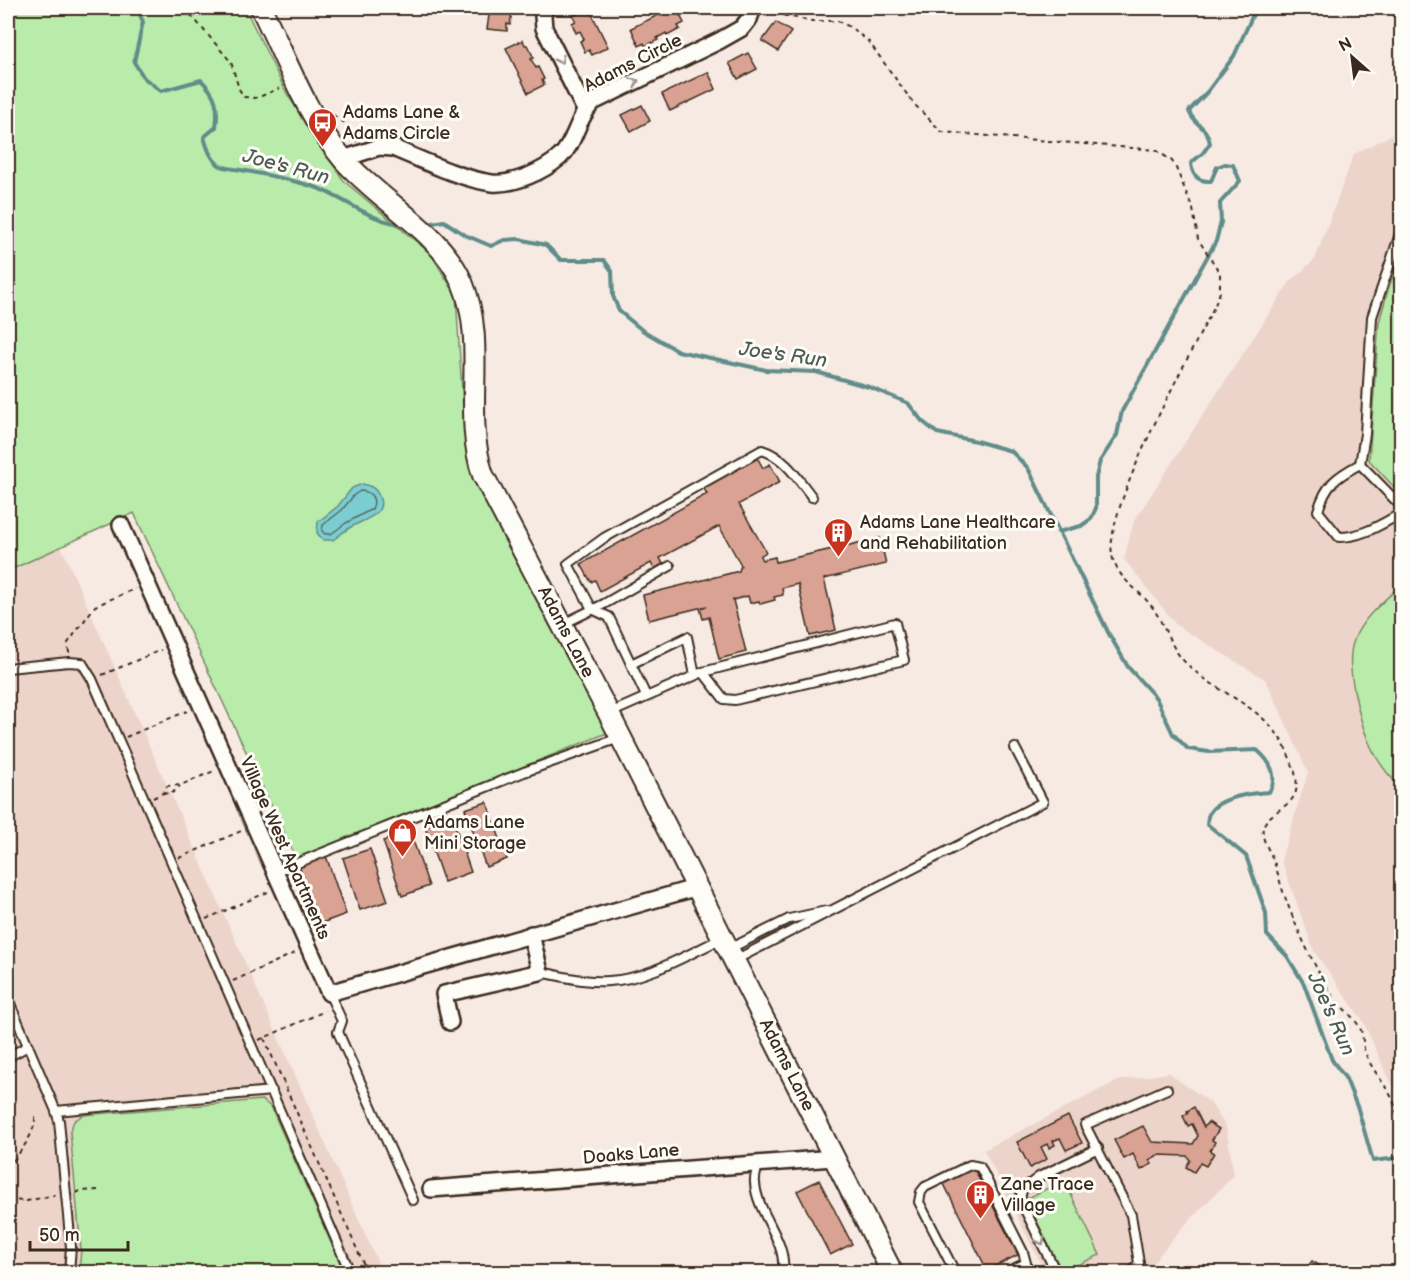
<svg xmlns="http://www.w3.org/2000/svg" width="1409" height="1280" font-family="'Balsamiq Sans',sans-serif">
  <style>
    .built { fill: #edd4cb }
    .green { fill: #b9ebab; stroke: #7a8a64; stroke-width: 1.5 }
    .water { fill: #7bcdd1; stroke: #618c89; stroke-width: 1.5 }
    .lines { fill: none; stroke-linecap: round; stroke-linejoin: round }
    .shore { stroke: #556b66; stroke-width: 1.5 }
    .stream { stroke: #618c89; stroke-width: 4 }
    .building { fill: #d9a292; stroke: #3b2a1e; stroke-width: 1.5 }
    .service-casing { stroke: #3b2a1e; stroke-width: 12 }
    .minor-casing { stroke: #3b2a1e; stroke-width: 20 }
    .tertiary-casing { stroke: #3b2a1e; stroke-width: 24 }
    .path { stroke: #3b2a1e; stroke-width: 2; stroke-dasharray: 4.5 4.5; stroke-linecap: butt }
    .service { stroke: #fdfcf7; stroke-width: 8 }
    .minor { stroke: #fdfcf7; stroke-width: 15 }
    .tertiary { stroke: #fdfcf7; stroke-width: 20 }
    .oneway { stroke: #9c938a }
    .labels { text-anchor: middle; dominant-baseline: central; stroke-width: 6; stroke-linejoin: round; paint-order: stroke }
    .street-label { font-size: 18px; fill: #3b2a1e; stroke: #fdfcf7 }
    .poi-label { font-size: 18px; fill: #3b2a1e; stroke: #fdfcf7; text-anchor: start }
    .water-label { font-size: 20px; font-style: italic; fill: #4e5b54; stroke: #fdfcf7 }
  </style>
  <rect width="100%" height="100%" fill="#f6eae3"/>
  <filter id="ink" filterUnits="userSpaceOnUse"><feTurbulence type="fractalNoise" baseFrequency=".0167" numOctaves="2"/><feDisplacementMap in="SourceGraphic" scale="12" xChannelSelector="R" yChannelSelector="G"/><feConvolveMatrix kernelMatrix="1 2 1 2 8 2 1 2 1" color-interpolation-filters="sRGB"/></filter>
  <g filter="url(#ink)">
    <g class="built">
      <polygon points="1401,130 1401,1099 1386,1073 1363,1021 1314,951 1281,860 1308,772 1266,680 1176,625 1124,559 1134,521 1289,283 1315,259 1354,154"/>
      <polygon points="61,546 382,1272 8,1272 8,571"/>
      <polygon points="1168,1073 1210,1102 1226,1127 1234,1175 1179,1231 1146,1272 1045,1272 984,1150 1117,1081"/>
    </g>
    <g class="green">
      <polygon points="8,8 245,8 287,94 344,181 431,254 456,295 465,441 474,478 516,554 607,733 296,858 134,513 8,571"/>
      <polygon points="1401,255 1401,492 1395,488 1369,460 1379,322 1389,287"/>
      <path d="M1401 585V787C1372 762 1361 727 1354 690 1351 674 1348 656 1354 640 1362 618 1384 601 1401 585Z"/>
      <polygon points="262,1100 271,1107 344,1272 79,1272 81,1250 70,1131 74,1121 83,1115"/>
      <polygon points="1064,1180 1100,1255 1062,1272 1026,1199"/>
    </g>
    <path class="water" d="M362 484C369 485 375 487 378 494 389 514 365 519 353 526 345 530 340 535 333 540H323L317 533 318 522 338 506 352 488Z"/>
    <g class="lines">
      <path class="shore" d="M360 491C371 491 377 499 372 509L346 523 331 534H325L322 531 323 525 342 510 354 495Z"/>
      <g class="stream">
        <path d="M131 8 138 10 143 22 134 62 144 78 161 91 201 80C216 94 219 107 216 127L204 137C207 147 210 158 219 165 226 169 239 169 246 171 269 175 292 180 315 187 343 197 374 224 404 224"/>
        <path d="M427 224 444 221 465 235 491 246 504 240 519 239 546 245 561 260H604L612 271 613 296 619 311 642 330 678 351 766 370 816 372 869 387 908 403 922 421 937 433 976 441 1011 451 1028 468 1109 634 1128 667 1156 698 1173 734 1188 749 1209 752 1257 750C1270 761 1279 776 1269 792 1253 793 1217 797 1209 814 1207 817 1208 820 1207 824L1246 856 1266 913 1267 935 1287 956 1304 984 1332 1060 1346 1079 1358 1109 1373 1161 1397 1158 1402 1162"/>
        <path d="M1058 532 1081 526 1091 519 1096 508V477L1100 461 1117 435 1122 411 1216 241 1221 222 1220 203 1240 181 1233 165 1225 164 1217 167 1211 181C1198 182 1192 175 1191 163L1203 153 1210 143C1207 125 1194 126 1189 111L1208 91 1234 56 1256 8"/>
      </g>
    </g>
    <g class="building">
      <polygon points="490,8 509,8 509,11 512,12 510,25 507,24 507,31 487,29"/>
      <polygon points="589,8 608,47 592,55 589,50 585,52 580,41 584,39 580,31 576,33 572,23 576,21 573,16"/>
      <polygon points="673,8 676,8 684,23 678,26 680,29 667,36 666,33 657,38 658,40 645,46 644,43 639,46 631,28"/>
      <polygon points="776,22 791,32 778,51 762,41"/>
      <polygon points="523,40 525,45 527,45 534,58 531,59 536,68 538,67 544,79 542,80 544,85 528,93 506,48"/>
      <polygon points="748,53 757,69 738,79 729,63"/>
      <polygon points="708,72 716,89 670,111 662,94"/>
      <polygon points="642,105 650,121 631,131 622,115"/>
      <polygon points="757,457 763,468 770,464 780,482 739,504 766,552 760,556 762,560 775,557 776,562 880,538 886,564 824,579 836,630 810,636 798,584 782,588 783,595 774,597 775,600 760,604 759,601 750,603 748,596 733,600 746,652 719,659 709,617 703,619 700,608 707,606 649,620 643,595 739,571 741,565 719,526 660,558 663,564 654,569 651,563 600,591 595,580 591,582 581,564 707,494 703,487"/>
      <polygon points="487,802 507,859 486,867 465,809"/>
      <polygon points="452,817 471,872 444,882 425,827"/>
      <polygon points="410,832 429,886 402,896 383,841"/>
      <polygon points="370,849 388,901 360,910 343,858"/>
      <polygon points="326,856 346,914 319,924 299,866"/>
      <polygon points="1194,1107 1204,1127 1208,1122 1219,1129 1212,1140 1215,1142 1210,1151 1214,1153 1206,1166 1200,1163 1194,1172 1186,1167 1190,1160 1187,1156 1158,1155 1149,1160 1152,1164 1141,1170 1133,1154 1124,1159 1114,1140 1143,1126 1152,1142 1193,1144 1198,1136 1192,1124 1188,1126 1183,1116 1188,1113 1187,1111"/>
      <polygon points="1068,1116 1082,1143 1066,1150 1060,1138 1053,1141 1055,1145 1049,1148 1047,1144 1041,1147 1047,1159 1030,1168 1017,1142"/>
      <polygon points="973,1167 1018,1255 987,1270 943,1182"/>
      <polygon points="819,1180 852,1244 830,1255 797,1191"/>
      <polygon points="1312,1261 1325,1269 1323,1272 1293,1272 1296,1267 1304,1272"/>
    </g>
    <g class="lines">
      <defs>
        <g id="service">
          <polyline points="1402,228 1372,317 1365,434 1360,464 1402,507"/>
          <path d="M1360 464C1336 477 1326 484 1318 511L1339 537C1363 537 1381 524 1402 513"/>
          <polyline points="563,624 604,604 670,566"/>
          <polyline points="631,664 687,637 695,675"/>
          <polyline points="8,668 69,662 82,663 92,679 350,1272"/>
          <path d="M646 696 609 617 592 609 568 564 604 538 762 450C785 457 798 479 812 497"/>
          <polyline points="610,713 703,672 724,699 735,700 904,660 895,623 703,672"/>
          <polyline points="275,872 524,772 619,738"/>
          <polyline points="729,949 789,919 826,911"/>
          <polyline points="735,960 1043,802 1015,748"/>
          <path d="M540 972C562 976 586 983 609 981 648 979 686 955 721 939"/>
          <polyline points="329,993 342,1021 338,1032 413,1200"/>
          <polyline points="8,999 56,1111 59,1121 71,1247 69,1272"/>
          <polyline points="8,1021 17,1020"/>
          <polyline points="8,1057 28,1046"/>
          <polyline points="56,1111 272,1091"/>
          <path d="M758 1164C757 1170 754 1177 755 1183 757 1214 787 1240 783 1272"/>
          <polyline points="955,1272 919,1202 921,1192 925,1187 970,1165 980,1167 1023,1252 1026,1263 1007,1272"/>
          <polyline points="1056,1272 1020,1200 1022,1190 1039,1177 1098,1148"/>
          <polyline points="1132,1272 1139,1263 1131,1215 1085,1125 1167,1089"/>
        </g>
        <g id="minor">
          <polyline points="545,8 543,16 544,28 585,110"/>
          <path d="M343 159 379 147 393 148C422 160 461 179 492 183 514 185 544 171 560 157 576 142 576 119 593 102L719 41 742 28 749 19 753 8"/>
          <polyline points="121,525 329,993 698,887"/>
          <polyline points="450,1022 444,994 540,972 531,934"/>
          <polyline points="431,1189 833,1158"/>
        </g>
        <path id="tertiary" d="M261 8C286 58 306 115 343 159 379 201 440 231 462 282 488 343 462 413 483 475L609 714 892 1272"/>
      </defs>
      <use href="#service" class="service-casing"/>
      <use href="#minor" class="minor-casing"/>
      <use href="#tertiary" class="tertiary-casing"/>
      <g class="path">
        <polyline points="185,8 231,62 239,89 244,97 257,98 280,88"/>
        <path d="M766 12 812 21H838L850 27 869 42 914 104 942 132 1156 150 1172 161 1176 168 1193 209 1198 239 1220 273V292L1215 305C1191 354 1104 507 1112 555 1117 581 1142 590 1155 611 1166 629 1172 651 1188 665 1220 696 1266 706 1286 749 1291 761 1299 777 1296 791 1292 810 1259 813 1263 835 1264 844 1271 853 1274 862 1278 872 1280 884 1284 894 1295 926 1314 966 1332 995 1340 1007 1354 1016 1360 1028 1364 1036 1362 1044 1365 1052 1371 1069 1384 1082 1392 1098 1396 1107 1397 1117 1402 1125"/>
        <polyline points="333,115 349,126 357,142"/>
        <polyline points="69,653 68,643 95,606 135,589"/>
        <polyline points="102,675 161,650"/>
        <polyline points="126,737 187,711"/>
        <polyline points="163,793 171,794 180,786"/>
        <polyline points="153,798 163,793 167,786 181,785 214,771"/>
        <polyline points="179,858 241,831"/>
        <polyline points="206,919 268,892"/>
        <polyline points="233,981 295,953"/>
        <polyline points="264,1038 367,1272"/>
        <polyline points="259,1040 325,1011"/>
        <path d="M8 1168C19 1152 37 1134 35 1113"/>
        <polyline points="8,1189 8,1200"/>
        <polyline points="76,1193 80,1191 98,1190"/>
        <polyline points="8,1200 27,1201 55,1195"/>
      </g>
      <use href="#service" class="service"/>
      <use href="#minor" class="minor"/>
      <use href="#tertiary" class="tertiary"/>
    </g>
    <defs><path id="oneway-chevron" d="M-2-3.5L2.5 0L-2 3.5" fill="none" stroke-width="1.6" stroke-linecap="round" stroke-linejoin="round" transform="scale(1.5)"/></defs>
    <g class="oneway">
      <use href="#oneway-chevron" transform="translate(560 60) rotate(64)"/>
      <use href="#oneway-chevron" transform="translate(635 82) rotate(-26)"/>
      <use href="#oneway-chevron" transform="translate(1041 1241) rotate(64)"/>
    </g>
  </g>
  <defs>
    <symbol id="bus-pin" viewBox="-11 -11 22 30"><path d="M0 17L-7.5 6A9.5 9.5 0 1 1 7.5 6Z" fill="#c8321e" stroke="#fdfcf7"/><path d="M-5-6H5V4H4V6H2V4H-2V6H-4V4H-5ZM-3.5-4V0h7V-4ZM-3.5 1.2v1.5H-2V1.2ZM2 1.2v1.5H3.5V1.2Z" fill="#fff"/></symbol>
    <symbol id="building-pin" viewBox="-11 -11 22 30"><path d="M0 17L-7.5 6A9.5 9.5 0 1 1 7.5 6Z" fill="#c8321e" stroke="#fdfcf7"/><path d="M-4-6H4V6H1V3H-1V6H-4ZM-2.5-4.3h1.7v1.8h-1.7ZM.8-4.3h1.7v1.8H.8ZM-2.5-1h1.7V.8h-1.7ZM.8-1h1.7V.8H.8Z" fill="#fff"/></symbol>
    <symbol id="shop-pin" viewBox="-11 -11 22 30"><path d="M0 17L-7.5 6A9.5 9.5 0 1 1 7.5 6Z" fill="#c8321e" stroke="#fdfcf7"/><path d="M-5-2.5h2.3a2.7 3.5 0 0 1 5.4 0H5L5.5 6h-11ZM-1.5-2.5h3a1.5 2.3 0 0 0-3 0Z" fill="#fff"/></symbol>
  </defs>
  <g fill-rule="evenodd">
    <use href="#bus-pin" x="306" y="106" width="33" height="45"/>
    <use href="#building-pin" x="822" y="516" width="33" height="45"/>
    <use href="#shop-pin" x="386" y="816" width="33" height="45"/>
    <use href="#building-pin" x="964" y="1178" width="33" height="45"/>
  </g>
  <g class="labels">
    <g class="street-label">
      <text transform="translate(633 63) rotate(-27)">Adams Circle</text>
      <text transform="translate(566 632) rotate(62)">Adams Lane</text>
      <text transform="translate(285 848) rotate(66)">Village West Apartments</text>
      <text transform="translate(787 1065) rotate(63)">Adams Lane</text>
      <text transform="translate(631 1154) rotate(-5)">Doaks Lane</text>
    </g>
    <g class="poi-label">
      <text x="343" y="112">Adams Lane &amp;<tspan x="343" dy="21">Adams Circle</tspan></text>
      <text x="860" y="522">Adams Lane Healthcare<tspan x="860" dy="21">and Rehabilitation</tspan></text>
      <text x="424" y="822">Adams Lane<tspan x="424" dy="21">Mini Storage</tspan></text>
      <text x="1001" y="1184">Zane Trace<tspan x="1001" dy="21">Village</tspan></text>
    </g>
    <g class="water-label">
      <text transform="translate(286 167) rotate(15)">Joe's Run</text>
      <text transform="translate(783 355) rotate(8)">Joe's Run</text>
      <text transform="translate(1331 1014) rotate(66)">Joe's Run</text>
    </g>
  </g>
  <rect width="1409" height="1280" fill="none" stroke="#fdfcf7" stroke-width="30"/>
  <rect x="15" y="15" width="1379" height="1250" fill="none" stroke="#3b2a1e" stroke-width="2" filter="url(#ink)"/>
  <g transform="translate(1352 57) rotate(332)" stroke="#fdfcf7" stroke-width="4.5" paint-order="stroke">
  <path d="M0-4.5L10 22L0 15L-10 22Z" fill="#3b2a1e"/>
  <text y="-9" font-size="16" font-weight="bold" text-anchor="middle" fill="#3b2a1e">N</text>
  </g>
  <path d="M30 1241v9h98v-9" fill="none" stroke="#3b2a1e" stroke-width="3"/>
  <text x="39" y="1241" font-size="18" fill="#3b2a1e" stroke="#fdfcf7" stroke-width="4.5" paint-order="stroke">50 m</text>
</svg>
